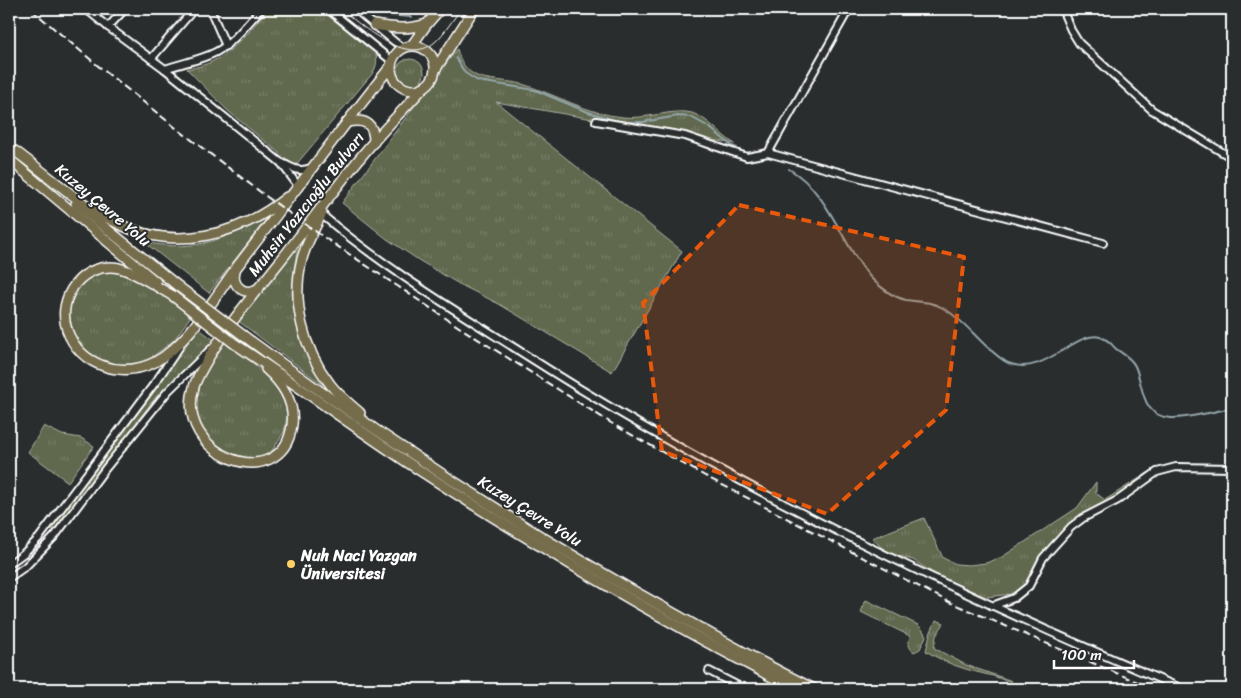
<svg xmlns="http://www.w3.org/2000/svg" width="1241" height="698" font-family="Sriracha,sans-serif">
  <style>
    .grass { fill: url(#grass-tufts); stroke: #b0b3a6 }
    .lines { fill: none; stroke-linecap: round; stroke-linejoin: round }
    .stream { stroke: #95a6ac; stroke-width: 2 }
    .minor-casing { stroke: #fff; stroke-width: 10 }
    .highway-casing { stroke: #fff; stroke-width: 12 }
    .minor { stroke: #2a2d2e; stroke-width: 6 }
    .highway { stroke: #746c4b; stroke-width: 9 }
    .tram { stroke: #fff; stroke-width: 1 }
    .rail { stroke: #fff; stroke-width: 2; stroke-dasharray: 8 4; stroke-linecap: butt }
    .highway-bridge-casing { stroke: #fff; stroke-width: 12; stroke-linecap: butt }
    .highway-bridge { stroke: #746c4b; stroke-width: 9 }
    .marked { fill: #e8590c; fill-opacity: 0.2; stroke: #e8590c; stroke-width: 4; stroke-dasharray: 10 6; stroke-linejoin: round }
    .poi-dot { fill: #ffd166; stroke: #2a2d2e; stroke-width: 2 }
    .labels { text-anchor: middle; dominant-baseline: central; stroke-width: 4; stroke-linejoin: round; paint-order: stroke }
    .street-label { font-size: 16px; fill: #fff; stroke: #2a2d2e }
    .poi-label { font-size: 16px; font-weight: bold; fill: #fff; stroke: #2a2d2e; text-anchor: start }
  </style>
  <defs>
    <pattern id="grass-tufts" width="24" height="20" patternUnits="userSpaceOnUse" patternTransform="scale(1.25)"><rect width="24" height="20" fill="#60674e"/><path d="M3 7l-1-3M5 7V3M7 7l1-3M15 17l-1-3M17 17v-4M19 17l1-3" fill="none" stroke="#787e69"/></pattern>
  </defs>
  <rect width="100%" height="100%" fill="#2a2d2e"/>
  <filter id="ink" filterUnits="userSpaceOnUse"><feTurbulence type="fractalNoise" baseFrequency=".02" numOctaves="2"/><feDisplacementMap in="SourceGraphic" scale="10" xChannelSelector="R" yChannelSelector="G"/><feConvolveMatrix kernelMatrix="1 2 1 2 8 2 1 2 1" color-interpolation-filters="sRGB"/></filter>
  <g filter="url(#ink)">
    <g class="grass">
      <path d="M268 9H319L375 51C378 59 377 67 372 74L295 166 228 111 187 69C227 63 244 37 268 9Z"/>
      <path d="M457 49C460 61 466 71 477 76 485 80 510 81 522 84 556 94 587 114 623 117 645 120 674 108 692 113 708 118 720 135 735 144L496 102 682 251 612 372 499 304 459 284 420 261 387 239 342 203Z"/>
      <circle cx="410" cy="73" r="14"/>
      <path d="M272 212 209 293 144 242C199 253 226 239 272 212Z"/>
      <path d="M301 239C284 288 294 342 325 383L323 385 237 320Z"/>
      <polygon points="100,271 118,271 151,287 191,316 174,340 147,361 119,366 95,360 75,340 66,314 77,284"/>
      <polygon points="198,328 214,340 155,398 54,531 50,528 148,400"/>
      <polygon points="225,341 264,372 276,384 284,397 288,412 284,432 272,451 260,458 242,460 219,449 201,429 195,407 199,380"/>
      <polygon points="44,426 62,435 81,438 94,446 68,482 28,452"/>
      <polygon points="1157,467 1155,472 1104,504 1087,511 1072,522 1040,555 1034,566 1027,585 1012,594 986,597 936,575 913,560 891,554 881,547 872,538 924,518 943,558 956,564 969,565 986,563 1002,557 1077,508 1096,482 1096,493 1105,500"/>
      <path d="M866 600 918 625 922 629 926 636 920 649 914 652C908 648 908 642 910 636L861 612Z"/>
      <path d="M936 620 944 623 936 636 934 648 966 665 1012 681C1006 682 1000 678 993 676 967 670 948 665 926 651L930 634Z"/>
    </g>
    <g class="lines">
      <g class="stream">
        <polyline points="369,9 375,14 411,17"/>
        <polyline points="456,58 465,73 478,81 535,90 588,112 622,122 643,122 678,116 691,117 709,127 732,146 737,148"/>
        <path d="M789 169C830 193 841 244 871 278 881 288 892 297 906 300 919 302 931 301 943 308 968 322 983 349 1008 363 1044 378 1075 330 1100 337 1107 339 1111 343 1115 348 1122 354 1131 357 1135 366 1144 386 1140 416 1171 418 1187 419 1216 411 1232 408"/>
      </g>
      <defs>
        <g id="minor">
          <path d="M86 9 108 27 165 69 280 162C293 168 298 173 311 168"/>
          <polyline points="210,9 226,46"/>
          <polyline points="328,9 392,61"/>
          <polyline points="355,9 402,48"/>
          <polyline points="1062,9 1071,30 1079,43 1152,110 1232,158"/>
          <polyline points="108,27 125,9"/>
          <polyline points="151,59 194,9"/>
          <path d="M165 69C182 63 201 60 216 52 234 42 247 24 261 9"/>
          <polyline points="596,121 685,136 747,157 768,153 849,9"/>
          <polyline points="768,153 1103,243"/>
          <polyline points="281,163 299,187"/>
          <polyline points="1232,182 1232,190"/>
          <path d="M321 214C383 267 453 309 521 352 730 486 954 593 1183 689"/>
          <polyline points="9,564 24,553 39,538 157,380 180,346"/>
          <polyline points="9,578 26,566 55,536 105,469 168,391 211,349"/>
          <polyline points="992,606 1014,598 1029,586 1043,558 1071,527 1083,518 1118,500 1157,472 1176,467 1232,468"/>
          <polyline points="709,671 744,689"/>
        </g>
        <g id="highway">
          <path d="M374 25C393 28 408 30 427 24"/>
          <polyline points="412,45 427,24 440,9"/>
          <circle cx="413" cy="68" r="22"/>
          <polyline points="435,70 474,9"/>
          <path d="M347 122C364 119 374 122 374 142"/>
          <path d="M15 151C48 175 80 205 117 223 174 252 239 236 287 197"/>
          <polyline points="9,159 156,282"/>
          <polyline points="76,204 179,287"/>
          <path d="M322 213C316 226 305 246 302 259 291 301 303 349 330 384 338 395 350 404 360 413"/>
          <path d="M235 271C231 287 246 297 259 288"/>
          <path d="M173 296C157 287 138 273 119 268 83 261 56 297 67 330 80 366 121 379 155 362 188 344 214 298 236 268 288 201 338 132 391 66"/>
          <path d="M244 336C381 438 525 531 675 614 721 640 767 666 814 689"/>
          <path d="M235 344C296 384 355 428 416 468 539 548 665 622 795 689"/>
          <path d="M266 369C283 384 295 402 292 425 282 497 173 456 194 387 196 379 201 371 205 364 226 326 255 293 281 260 311 222 339 182 370 146 387 126 406 107 424 87"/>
        </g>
      </defs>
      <use href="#minor" class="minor-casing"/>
      <use href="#highway" class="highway-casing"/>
      <use href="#minor" class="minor"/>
      <use href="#highway" class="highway"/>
      <path class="tram" d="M341 9C362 26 407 67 435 42 445 33 453 19 461 9"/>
      <polyline class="rail" points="31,9 97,65 176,128 267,197 322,236 462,329 616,426 705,476 949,602 1154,689"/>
      <defs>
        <g id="highway-bridge">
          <polyline points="179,287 244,336"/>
          <polyline points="173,296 235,344"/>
        </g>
      </defs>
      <use href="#highway-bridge" class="highway-bridge-casing"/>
      <use href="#highway-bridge" class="highway-bridge"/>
    </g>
  </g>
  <path class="marked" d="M739 205 964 257 946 410 827 514 662 451 643 303Z"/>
  <circle class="poi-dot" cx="291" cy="564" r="5"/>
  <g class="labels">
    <g class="street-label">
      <text transform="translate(306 204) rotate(-52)">Muhsin Yazıcıoğlu Bulvarı</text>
      <text transform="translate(103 205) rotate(40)">Kuzey Çevre Yolu</text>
      <text transform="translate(530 511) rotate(32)">Kuzey Çevre Yolu</text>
    </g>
    <g class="poi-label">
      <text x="301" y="555">Nuh Naci Yazgan<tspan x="301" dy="18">Üniversitesi</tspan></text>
    </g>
  </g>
  <rect width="1241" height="698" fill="none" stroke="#2a2d2e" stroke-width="30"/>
  <rect x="15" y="15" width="1211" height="668" fill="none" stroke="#fff" stroke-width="2" filter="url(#ink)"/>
  <path d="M1054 660v8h80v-8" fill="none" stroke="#ffffff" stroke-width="2.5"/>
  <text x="1061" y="660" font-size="15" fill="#ffffff" stroke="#2a2d2e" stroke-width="4" paint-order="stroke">100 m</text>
</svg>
